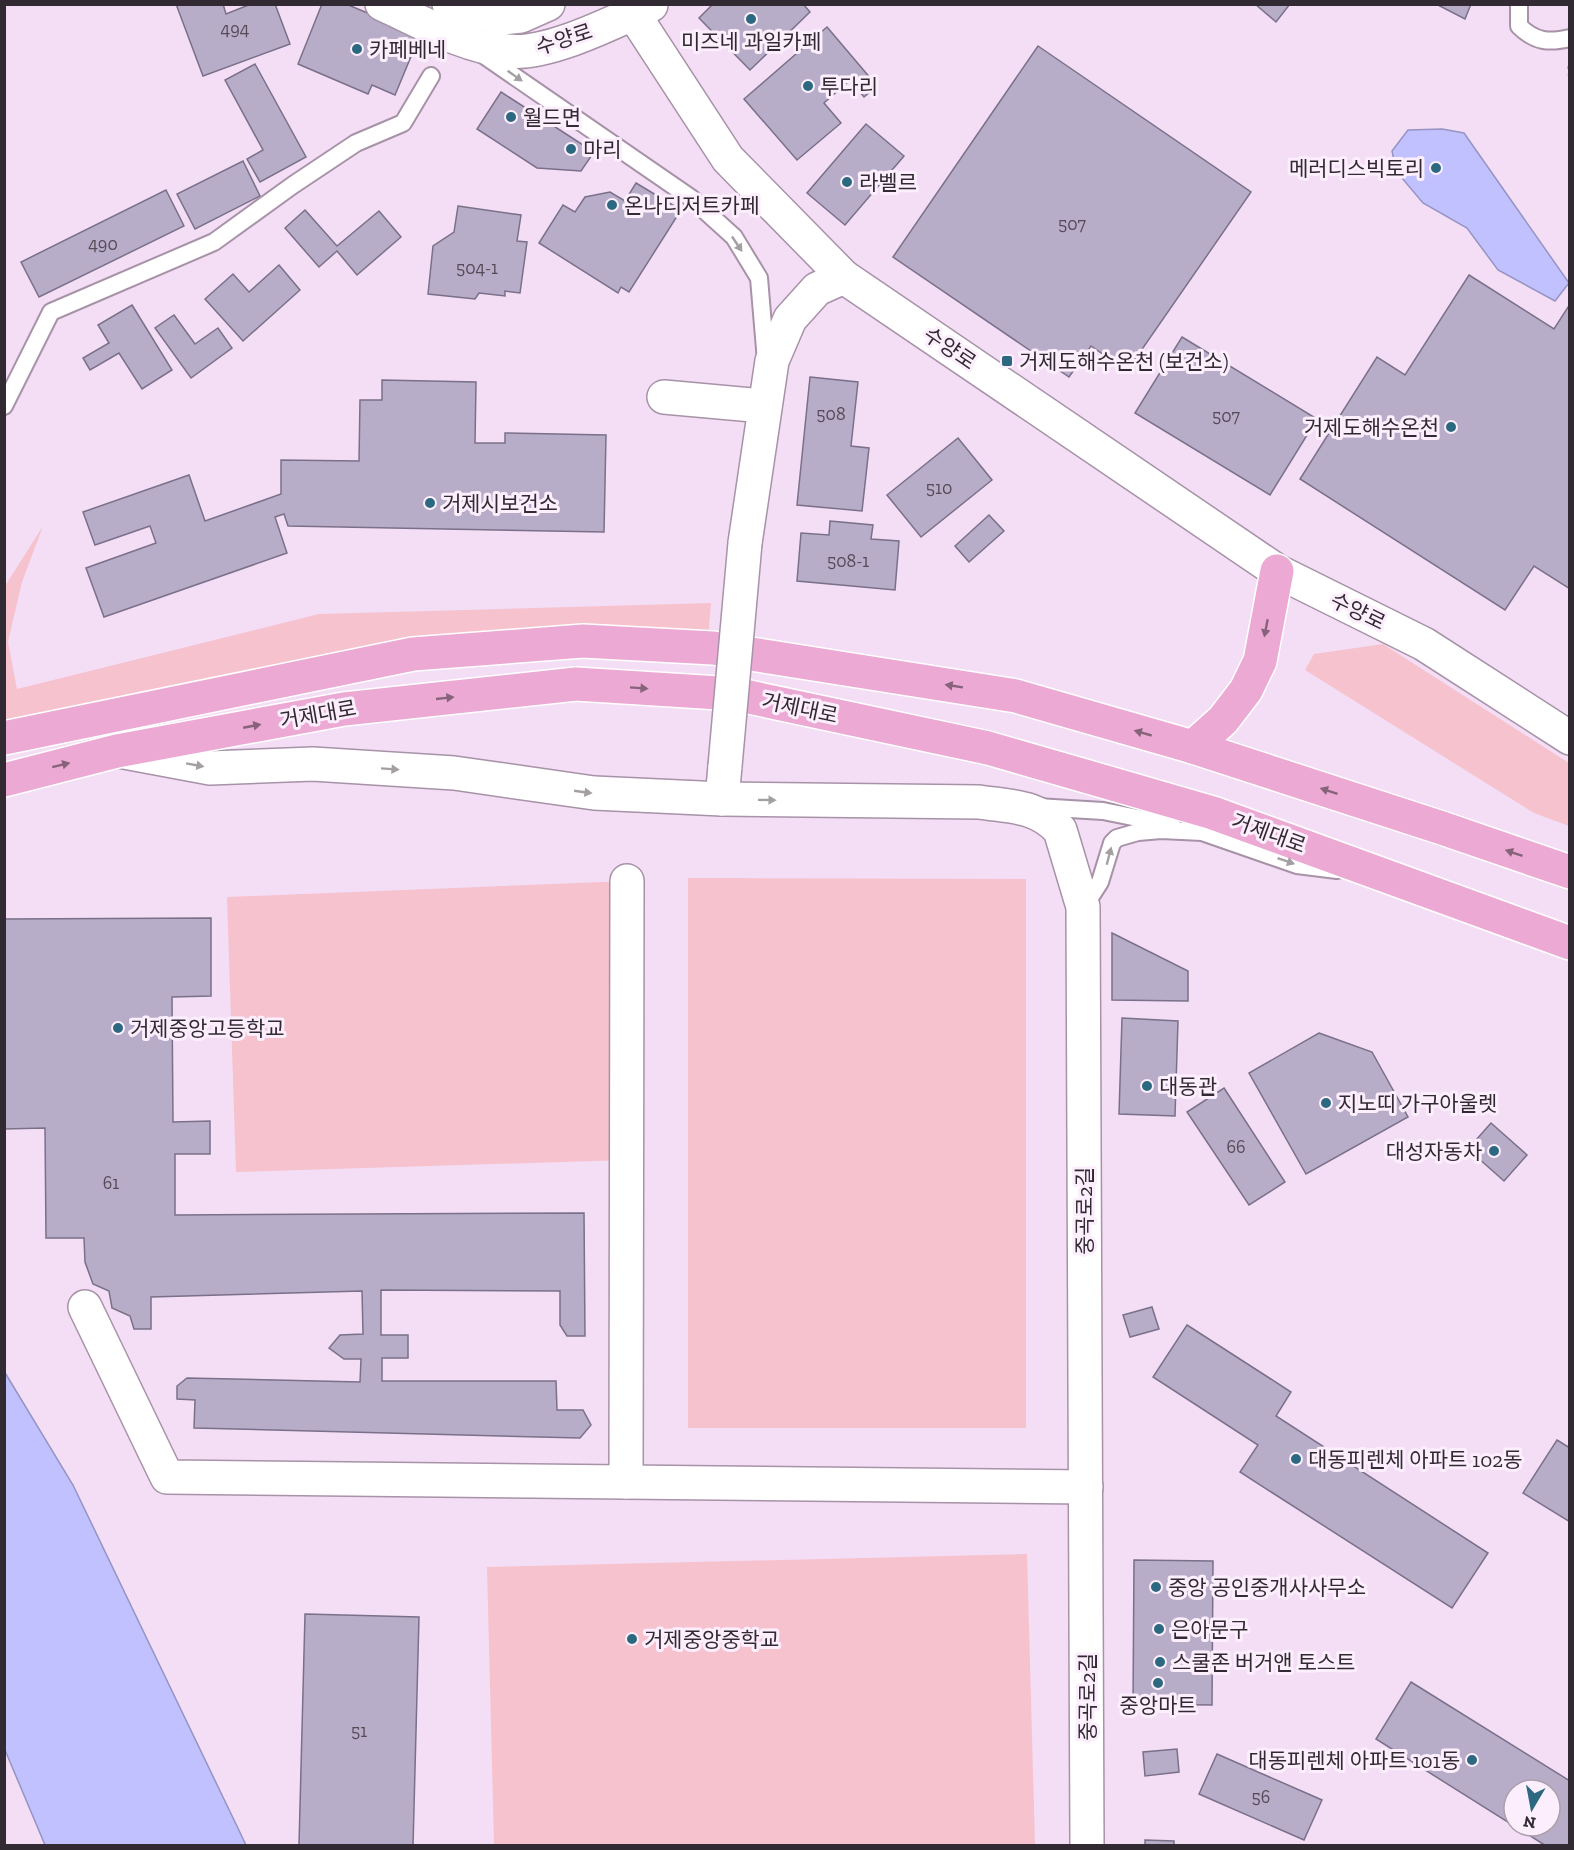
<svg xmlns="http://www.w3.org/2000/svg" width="1574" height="1850" font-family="'Zilla Slab','Noto Sans KR',serif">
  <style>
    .green { fill: #f6c2ce }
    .water { fill: #c1c1ff; stroke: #9694c2; stroke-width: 1.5 }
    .building { fill: #b8adc8; stroke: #7a7089; stroke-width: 1.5 }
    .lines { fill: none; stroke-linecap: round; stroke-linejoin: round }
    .service-casing { stroke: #a792a8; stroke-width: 20 }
    .minor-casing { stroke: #a792a8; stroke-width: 36 }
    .tertiary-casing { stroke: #a792a8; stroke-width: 36 }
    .primary-casing { stroke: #fff; stroke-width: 36 }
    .path { stroke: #b7a5b9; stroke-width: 4; stroke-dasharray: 3 4.5; stroke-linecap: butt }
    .service { stroke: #fff; stroke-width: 16 }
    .minor { stroke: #fff; stroke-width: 33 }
    .tertiary { stroke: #fff; stroke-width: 33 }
    .primary { stroke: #eca9d4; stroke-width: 33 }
    .minor-bridge-casing { stroke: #a792a8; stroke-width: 36; stroke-linecap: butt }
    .minor-bridge { stroke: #fff; stroke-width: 33 }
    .oneway { fill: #a39fa3 }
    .oneway2 { fill: #86637b }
    .poi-dot { fill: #2c6980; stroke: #fceefd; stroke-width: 2 }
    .labels { text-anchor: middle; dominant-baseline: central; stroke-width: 6; stroke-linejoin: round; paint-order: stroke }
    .number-label { font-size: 18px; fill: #544b58 }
    .street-label { font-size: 21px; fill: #322a33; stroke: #fceefd }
    .poi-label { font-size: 21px; fill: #322a33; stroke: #fceefd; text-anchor: start }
  </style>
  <rect width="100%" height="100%" fill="#f4def6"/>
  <g class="green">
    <polygon points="43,526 22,582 8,642 17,689 319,614 711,603 708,639 582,634 5,727 5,586"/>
    <polygon points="1383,644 1569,763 1569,826 1534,813 1305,670 1314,654"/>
    <polygon points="688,878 1026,879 1026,1428 688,1428"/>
    <polygon points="627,881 626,1160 236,1172 227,897"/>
    <polygon points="1027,1554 1035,1845 494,1845 487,1567"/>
  </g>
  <g class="water">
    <polygon points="1442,129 1464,133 1569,283 1555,301 1498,270 1467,228 1423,203 1396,171 1392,151 1408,130"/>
    <polygon points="4,1371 73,1485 246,1845 45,1845 5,1750"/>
  </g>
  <g class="building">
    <polygon points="176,4 223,4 226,14 251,4 275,4 290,44 203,76"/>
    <polygon points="322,4 346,4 420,35 395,95 372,85 368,94 298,64"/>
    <polygon points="713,4 803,4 810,12 750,70 699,18"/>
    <polygon points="1255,4 1290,4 1276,22"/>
    <polygon points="1436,4 1471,4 1465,19"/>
    <polygon points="827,27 877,86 864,97 850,80 824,103 841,123 797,160 744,99"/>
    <polygon points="1038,46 1251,192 1127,371 1091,346 1069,377 893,257"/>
    <polygon points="255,64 306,157 260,182 247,159 263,150 225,80"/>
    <polygon points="501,92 594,152 581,171 537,168 477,129"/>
    <polygon points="866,124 904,156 845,225 807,193"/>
    <polygon points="243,161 260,196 195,229 177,194"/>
    <polygon points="636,183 681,210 629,292 621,287 618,293 539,243 563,205 575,212 585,197 610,192 625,201"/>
    <polygon points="166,190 184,226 39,297 21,262"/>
    <polygon points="458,206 521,215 517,241 527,242 520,293 505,291 505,296 479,293 475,299 428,294 433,246 454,232"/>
    <polygon points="305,210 337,246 379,211 401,237 357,275 337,251 319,267 285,228"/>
    <polygon points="279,265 300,290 243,341 205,299 233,274 249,292"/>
    <polygon points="1469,275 1554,329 1570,304 1570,589 1534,566 1505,610 1300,479 1377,357 1405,375"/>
    <polygon points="132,305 172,370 142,389 119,353 90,370 83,358 109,343 98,325"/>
    <polygon points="174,315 195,344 218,328 232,348 191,378 155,328"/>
    <polygon points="1182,337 1317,419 1270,495 1135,413"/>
    <polygon points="810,377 858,382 851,446 869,448 862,511 797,505"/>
    <polygon points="382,380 476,382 475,443 505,443 505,433 606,435 604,532 288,526 284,514 275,517 287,553 104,617 86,568 156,543 150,526 95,545 83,512 189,475 205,521 281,494 281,460 359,461 360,400 382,400"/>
    <polygon points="958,438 992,480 921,537 887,495"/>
    <polygon points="989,515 1004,531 969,562 955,546"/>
    <polygon points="830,521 873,525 871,539 899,541 895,590 797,581 801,533 829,535"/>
    <polygon points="211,918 211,996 172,997 173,1122 210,1121 210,1154 175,1154 175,1215 584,1213 585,1336 567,1336 560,1325 560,1291 381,1290 381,1335 408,1335 408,1358 382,1358 382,1381 556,1381 557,1410 583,1410 591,1425 580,1438 194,1428 195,1400 177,1399 177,1386 187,1378 360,1382 361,1359 344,1359 329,1348 340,1335 363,1334 362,1291 151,1297 151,1329 134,1329 130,1316 112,1308 109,1291 93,1284 85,1262 84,1238 46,1238 45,1128 4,1129 4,919"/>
    <polygon points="1112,933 1188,971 1188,1001 1112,1000"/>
    <polygon points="1122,1018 1178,1021 1175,1116 1119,1114"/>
    <polygon points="1319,1033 1372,1052 1408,1117 1306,1174 1249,1073"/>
    <polygon points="1224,1088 1285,1182 1249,1205 1187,1112"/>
    <polygon points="1491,1123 1527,1155 1504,1181 1468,1149"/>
    <polygon points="1152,1307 1159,1329 1130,1337 1123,1315"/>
    <polygon points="1187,1325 1291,1392 1276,1416 1488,1553 1452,1608 1240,1472 1258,1445 1153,1377"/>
    <polygon points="1557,1440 1570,1448 1570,1522 1523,1493"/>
    <polygon points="1134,1560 1213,1561 1212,1705 1133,1704"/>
    <polygon points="305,1614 419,1617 413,1846 299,1845"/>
    <polygon points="1411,1682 1570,1781 1570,1846 1546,1846 1515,1826 1550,1826 1550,1790 1514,1790 1514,1826 1376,1739"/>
    <polygon points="1177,1749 1179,1772 1145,1776 1143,1752"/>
    <polygon points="1217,1754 1322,1800 1304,1840 1199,1794"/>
    <polygon points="1145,1840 1174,1841 1174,1846 1145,1846"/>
  </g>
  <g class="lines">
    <defs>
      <g id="service">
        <path d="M1519 4V26C1535 42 1549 43 1570 38"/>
        <polyline points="482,54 691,198 734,237 759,278 766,361"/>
        <polyline points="4,406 51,312 214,242 293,185 356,143 403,123 431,76"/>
        <polyline points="1037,807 1103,811 1172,825"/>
        <polyline points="1084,907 1100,882 1112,843 1117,838 1138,832 1161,830 1202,832 1297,865 1337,870"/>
      </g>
      <g id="minor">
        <polyline points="664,397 764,406"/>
        <polyline points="745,543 772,361 790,319 817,289 844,277"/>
        <polyline points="119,751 210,768 313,764 454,773 594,793 722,799"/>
        <path d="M725 766 722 799 979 802C1012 807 1036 805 1060 830L1083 907 1087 1846"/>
        <polyline points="85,1307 167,1477 1086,1487"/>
        <polyline points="626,1482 627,881"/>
      </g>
      <g id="tertiary">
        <path d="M382 4C422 22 463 46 507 51 547 56 614 22 651 5"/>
        <polyline points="449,4 503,18 521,16 548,4"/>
        <polyline points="627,4 728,159 844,277 1277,571 1424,644 1570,738"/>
      </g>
      <g id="primary">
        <polyline points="4,738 413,654 583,641 713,648 1016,696 1193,747 1442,828 1570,872"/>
        <polyline points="1193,747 1223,720 1246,690 1260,661 1277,571"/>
        <polyline points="4,780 117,751 344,709 576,684 735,694 988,748 1213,813 1570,943"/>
      </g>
    </defs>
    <use href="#service" class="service-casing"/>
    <use href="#minor" class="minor-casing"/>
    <use href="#tertiary" class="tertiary-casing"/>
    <use href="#primary" class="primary-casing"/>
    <polyline class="path" points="1569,66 1570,78"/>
    <use href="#service" class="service"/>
    <use href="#minor" class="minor"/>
    <use href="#tertiary" class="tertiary"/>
    <use href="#primary" class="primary"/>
    <defs>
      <polyline id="minor-bridge" points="725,766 745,543"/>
    </defs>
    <use href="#minor-bridge" class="minor-bridge-casing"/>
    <use href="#minor-bridge" class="minor-bridge"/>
  </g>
  <defs><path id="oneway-solid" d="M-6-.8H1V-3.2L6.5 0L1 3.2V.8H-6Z" transform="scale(1.5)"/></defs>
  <g class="oneway">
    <use href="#oneway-solid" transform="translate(515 76) rotate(35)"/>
    <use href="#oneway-solid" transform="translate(737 244) rotate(56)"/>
    <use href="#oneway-solid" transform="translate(195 765) rotate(10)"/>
    <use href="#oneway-solid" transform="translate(390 769) rotate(4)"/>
    <use href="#oneway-solid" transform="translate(583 792) rotate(8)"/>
    <use href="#oneway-solid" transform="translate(767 800) rotate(1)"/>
    <use href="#oneway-solid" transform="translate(1109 856) rotate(-75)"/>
    <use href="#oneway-solid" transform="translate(1286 861) rotate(19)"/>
  </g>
  <g class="oneway2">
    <use href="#oneway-solid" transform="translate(1266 628) rotate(101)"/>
    <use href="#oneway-solid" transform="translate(954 686) rotate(-171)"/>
    <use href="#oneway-solid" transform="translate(639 688) rotate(4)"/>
    <use href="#oneway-solid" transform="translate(445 698) rotate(-6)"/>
    <use href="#oneway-solid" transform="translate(252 726) rotate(-11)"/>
    <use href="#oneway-solid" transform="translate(1143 733) rotate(-164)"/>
    <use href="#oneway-solid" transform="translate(61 765) rotate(-14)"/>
    <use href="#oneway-solid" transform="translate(1329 791) rotate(-162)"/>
    <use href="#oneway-solid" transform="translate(1514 853) rotate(-161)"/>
  </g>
  <g class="poi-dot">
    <circle cx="751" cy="19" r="6"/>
    <circle cx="357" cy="49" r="6"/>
    <circle cx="808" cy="86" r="6"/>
    <circle cx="511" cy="117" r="6"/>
    <circle cx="571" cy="149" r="6"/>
    <circle cx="1436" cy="168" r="6"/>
    <circle cx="847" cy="182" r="6"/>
    <circle cx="612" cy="205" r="6"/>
    <rect x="1001" y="355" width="12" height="12" rx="3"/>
    <circle cx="1451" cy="427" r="6"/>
    <circle cx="430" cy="503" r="6"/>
    <circle cx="118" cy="1028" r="6"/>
    <circle cx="1147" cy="1086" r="6"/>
    <circle cx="1326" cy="1103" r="6"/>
    <circle cx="1494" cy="1151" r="6"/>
    <circle cx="1296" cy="1459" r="6"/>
    <circle cx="1156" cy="1587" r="6"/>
    <circle cx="1159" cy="1629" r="6"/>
    <circle cx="632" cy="1639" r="6"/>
    <circle cx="1160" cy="1662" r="6"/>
    <circle cx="1158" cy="1683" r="6"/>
    <circle cx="1472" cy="1760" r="6"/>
  </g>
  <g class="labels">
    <g class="number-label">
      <text x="235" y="29">494</text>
      <text x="1072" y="224">507</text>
      <text x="103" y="244">490</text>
      <text x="477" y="268">504-1</text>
      <text x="831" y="414">508</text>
      <text x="1226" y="416">507</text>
      <text x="939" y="488">510</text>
      <text x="848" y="561">508-1</text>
      <text x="1236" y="1147">66</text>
      <text x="111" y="1183">61</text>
      <text x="359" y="1731">51</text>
      <text x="1261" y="1797">56</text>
    </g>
    <g class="street-label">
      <text transform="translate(564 39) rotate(-18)">수양로</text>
      <text transform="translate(950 348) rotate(34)">수양로</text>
      <text transform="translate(1358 611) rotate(26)">수양로</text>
      <text transform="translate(800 708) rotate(12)">거제대로</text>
      <text transform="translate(318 714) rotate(-10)">거제대로</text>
      <text transform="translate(1269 833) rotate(20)">거제대로</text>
      <text transform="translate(1084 1211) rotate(-90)">중곡로2길</text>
      <text transform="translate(1087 1697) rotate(-90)">중곡로2길</text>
    </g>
    <g class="poi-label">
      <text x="751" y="41" text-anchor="middle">미즈네 과일카페</text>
      <text x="369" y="49">카페베네</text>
      <text x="820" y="86">투다리</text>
      <text x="523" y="117">월드면</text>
      <text x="583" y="149">마리</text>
      <text x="1424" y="168" text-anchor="end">메러디스빅토리</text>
      <text x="859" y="182">라벨르</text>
      <text x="624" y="205">온나디저트카페</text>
      <text x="1019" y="361">거제도해수온천 (보건소)</text>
      <text x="1439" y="427" text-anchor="end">거제도해수온천</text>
      <text x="442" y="503">거제시보건소</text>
      <text x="130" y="1028">거제중앙고등학교</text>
      <text x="1159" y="1086">대동관</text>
      <text x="1338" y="1103">지노띠 가구아울렛</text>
      <text x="1482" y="1151" text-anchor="end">대성자동차</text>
      <text x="1308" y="1459">대동피렌체 아파트 102동</text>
      <text x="1168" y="1587">중앙 공인중개사사무소</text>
      <text x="1171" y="1629">은아문구</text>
      <text x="644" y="1639">거제중앙중학교</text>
      <text x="1172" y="1662">스쿨존 버거앤 토스트</text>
      <text x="1158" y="1705" text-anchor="middle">중앙마트</text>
      <text x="1460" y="1760" text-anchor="end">대동피렌체 아파트 101동</text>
    </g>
  </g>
  <rect width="1574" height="1850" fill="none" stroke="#322a33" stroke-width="12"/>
  <g transform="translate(1532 1808) rotate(190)"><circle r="28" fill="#fceefd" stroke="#aba0ac" stroke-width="1.5"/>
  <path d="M0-4.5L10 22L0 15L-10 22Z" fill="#2c6980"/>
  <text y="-9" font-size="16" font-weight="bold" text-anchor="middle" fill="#322a33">N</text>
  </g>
</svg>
